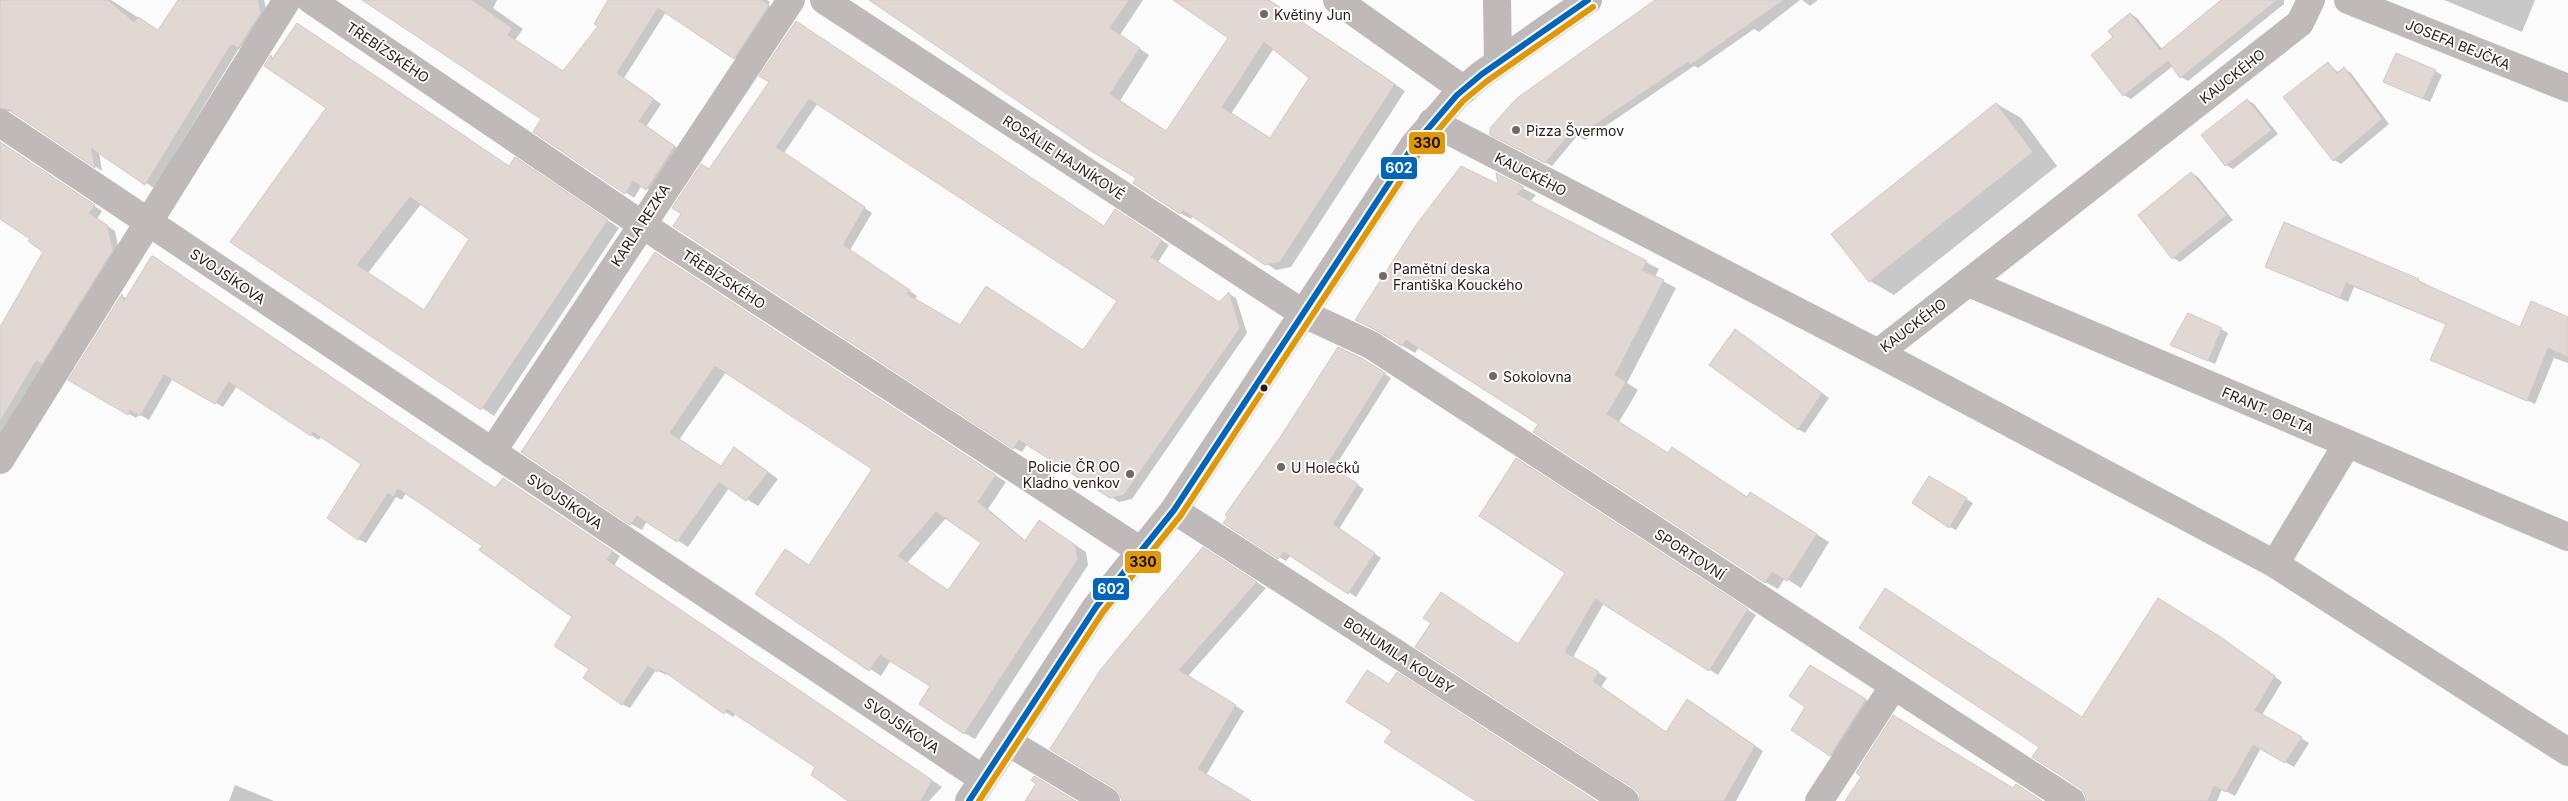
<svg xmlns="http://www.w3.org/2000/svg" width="2568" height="801" font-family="Inter,sans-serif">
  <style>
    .shadow { fill: #0003; fill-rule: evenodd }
    .building { fill: #e2d8d3; stroke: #d0c9c6; fill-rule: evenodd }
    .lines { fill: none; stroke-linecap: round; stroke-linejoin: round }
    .street { stroke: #bfbab9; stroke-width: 28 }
    .secondary { stroke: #bfbab8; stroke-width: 28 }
    .bus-1-casing { stroke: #fbfbfb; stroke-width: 10 }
    .bus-2-casing { stroke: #fbfbfb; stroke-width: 10 }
    .bus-1 { stroke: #0065bd; stroke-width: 6 }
    .bus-2 { stroke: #e29802; stroke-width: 6 }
    .poi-dot { fill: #726966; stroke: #fbfbfb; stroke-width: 2 }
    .bus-dot { fill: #281b15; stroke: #fbfbfb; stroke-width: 2 }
    .labels { text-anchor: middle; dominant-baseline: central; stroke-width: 4; stroke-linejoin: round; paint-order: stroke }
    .poi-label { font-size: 14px; fill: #281b15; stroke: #fbfbfb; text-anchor: start }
    .street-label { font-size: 14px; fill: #281b15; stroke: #fbfbfb }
    .line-badge { stroke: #fbfbfb; stroke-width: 2 }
    .badge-label { font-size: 14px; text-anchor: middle; font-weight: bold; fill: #fff }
    .pale-badge-label { font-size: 14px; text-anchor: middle; font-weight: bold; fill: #111 }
  </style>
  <rect width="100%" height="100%" fill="#fbfbfb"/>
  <g class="shadow">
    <polygon points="0,0 111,0 159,31 180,0 264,0 268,18 238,50 154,188 99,152 102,171 16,113 10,111 0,115"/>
    <polygon points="366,0 497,0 493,8 523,29 515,40 564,72 600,26 610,0 767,0 770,2 768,5 777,10 742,62 666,12 624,78 661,104 646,127 683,152 655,194 642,185 634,198 534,131 543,119"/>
    <path d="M869 0H1143L1120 35 1149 55 1120 101 1167 132 1230 38 1174 0H1269L1405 91 1291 267 1276 270 1193 215 1191 219 1180 213 1138 178ZM1274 48 1311 78 1271 139 1231 114Z"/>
    <polygon points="1657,0 1800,0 1759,32 1754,29 1698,68 1694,66 1585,140 1577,136 1552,166 1499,138"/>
    <polygon points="1802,0 1818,0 1810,6"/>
    <polygon points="2223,0 2284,0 2284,4 2188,81 2181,77 2173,66 2131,99 2124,95 2093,55 2115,38 2131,14 2137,18 2163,50"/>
    <polygon points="2444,0 2535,0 2522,32"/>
    <path d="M271 57 510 167 527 166 619 228 494 416 232 242 328 107 266 66ZM422 203 471 238 425 311 368 273Z"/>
    <polygon points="2328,64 2339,73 2344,69 2351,73 2389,124 2341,164 2334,160 2285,97"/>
    <polygon points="2435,71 2442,75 2430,102 2391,85"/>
    <path d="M771 82 1105 227 1124 215 1169 245 1158 262 1220 303 1229 294 1236 298 1247 333 1132 499 1119 502 1027 444 1022 452 1014 448 710 171ZM818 103 1118 301 1084 351 960 327 915 299 917 296 850 250 872 213 784 153Z"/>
    <polygon points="2247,100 2254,104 2278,134 2233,169 2226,165"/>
    <polygon points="1997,104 2021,118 2057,166 1894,295 1870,281 1832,234"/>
    <polygon points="0,142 102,211 97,219 115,231 120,255 0,437 0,329 45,251 31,238 0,217"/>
    <polygon points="2191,173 2198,177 2233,220 2180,262 2173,258"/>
    <polygon points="1497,175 1536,195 1530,202 1659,269 1655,277 1676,288 1627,383 1638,390 1619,422 1669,454 1748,498 1763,501 1829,542 1801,588 1785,578 1778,589 1765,582 1539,424 1419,347 1415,353 1357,320 1499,187"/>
    <path d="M666 260 1006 482 988 509 1026 541 1050 528 1086 552 1088 565 975 739 964 733 932 686 891 660 881 676 757 594 809 566 874 469 726 372 679 440 722 467 745 455 778 479 758 506 729 488 688 547 647 521 642 530 631 524 522 451ZM946 518 983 543 949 591 907 563Z"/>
    <polygon points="2267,267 2418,280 2426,284 2425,286 2521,329 2568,319 2568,363 2554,358 2535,404 2440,364 2447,325 2354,287 2348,302"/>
    <polygon points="122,296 496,489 511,484 620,556 614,566 942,787 929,801 850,801 817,767 736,713 733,717 667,673 666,675 656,670 630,708 622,704 591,668 574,617 484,545 406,493 402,500 396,497 366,543 358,539 363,464 321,436 319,440 311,435 237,386 223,407 173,378 149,420 139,414 136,418 70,379"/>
    <polygon points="2221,329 2228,333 2215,364 2172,345"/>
    <polygon points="1742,334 1829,398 1805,433 1798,429"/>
    <polygon points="1371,364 1391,378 1333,470 1364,489 1339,529 1381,558 1356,597 1291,555 1286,561 1279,557"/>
    <polygon points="1525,464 1756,615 1718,675 1604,603 1573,657 1607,678 1601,687 1667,733 1696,705 1763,751 1736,801 1642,801 1640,793 1518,645 1567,573"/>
    <polygon points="1930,478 1973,503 1956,530 1950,527"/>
    <polygon points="1213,554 1266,588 1188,676 1244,711 1206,775 1250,801 1123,801"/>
    <polygon points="2158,600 2229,643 2282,682 2262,715 2309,743 2294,767 2261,748 2235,796 2222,789 2217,801 2088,801 2083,718"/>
    <polygon points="1810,666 1873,704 1837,759 1830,755 1807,707"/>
    <polygon points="235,785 274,801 229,801"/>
  </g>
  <g class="building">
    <polygon points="0,0 108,0 134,22 138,17 158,30 178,0 258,0 261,13 238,48 233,45 230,46 145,185 91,148 95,168 9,110 0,108"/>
    <polygon points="362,0 472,0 512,28 508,35 563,71 598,26 594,24 608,0 762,0 769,5 734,59 658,8 617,73 654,99 639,121 675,146 646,190 633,181 625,194 533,132 541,119"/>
    <path d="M869 0H1129L1110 28 1140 48 1110 94 1166 131 1228 38 1173 0H1269L1395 84 1280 262 1265 265 1183 210 1180 214 1133 183 1136 178 1091 151ZM1264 42 1309 78 1270 138 1222 107Z"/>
    <polygon points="1655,0 1784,0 1690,65 1688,62 1577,137 1572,131 1545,163 1490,135 1490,128 1517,98"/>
    <polygon points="2221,0 2277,0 2180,78 2168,61 2123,96 2091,55 2113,37 2108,31 2130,13 2160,50"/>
    <path d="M796 21 1104 226 1115 209 1162 240 1151 257 1219 302 1229 292 1240 328 1124 495 1110 498 1019 440 1013 449 673 226 681 214 672 208 701 164 709 169 769 82 759 76ZM809 99 1117 301 1083 350 986 286 960 325 907 294 910 290 843 245 865 207 776 147Z"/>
    <path d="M297 23 509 166 515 157 608 220 481 410 230 242 326 108 264 66 271 55 272 59ZM410 197 469 239 424 310 357 265Z"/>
    <polygon points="2396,53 2436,70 2423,99 2383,82"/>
    <polygon points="2328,62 2337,73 2344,67 2382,119 2333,161 2283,97"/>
    <polygon points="2247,99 2272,130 2225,166 2201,135"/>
    <polygon points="1996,103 2033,152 1869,282 1831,234"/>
    <polygon points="0,142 95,205 89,213 107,225 113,250 42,364 36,361 0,421 0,327 43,252 28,241 30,239 0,219"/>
    <polygon points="1461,166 1498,184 1496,173 1524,187 1517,194 1647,261 1642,270 1664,280 1615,375 1626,382 1607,414 1668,453 1672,447 1747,497 1750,492 1817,534 1787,581 1772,572 1765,583 1533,432 1538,424 1406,340 1402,346 1378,331 1355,320 1416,225"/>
    <polygon points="2191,172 2227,215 2172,259 2138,215"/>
    <polygon points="2284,222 2419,279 2418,281 2520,327 2531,301 2568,317 2568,357 2548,348 2527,401 2430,360 2446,324 2346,283 2340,298 2265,267"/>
    <path d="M655 252 996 475 978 502 1025 541 1039 520 1075 545 1078 559 964 734 919 704 930 686 880 655 869 671 755 594 785 549 809 565 872 469 715 366 670 433 721 466 734 447 768 472 746 501 719 482 677 542 637 516 630 525 521 452ZM936 512 981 543 948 590 898 556Z"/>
    <polygon points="153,256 495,488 503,478 613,551 607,560 932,780 921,801 848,801 811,775 815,767 727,709 724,714 666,673 658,670 657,672 648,666 622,705 583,678 589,669 554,646 572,617 479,550 482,546 418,502 398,489 393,497 388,493 358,540 327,518 361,464 313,432 311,436 229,382 215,404 164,375 140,416 130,410 128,415 68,380 122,294 124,301 151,257"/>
    <polygon points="2188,313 2222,328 2208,361 2170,345"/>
    <polygon points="1735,329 1822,393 1798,430 1709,365"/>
    <polygon points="1338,347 1363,359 1385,373 1327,465 1358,484 1333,524 1375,553 1348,594 1284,552 1278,559 1223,523 1228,517 1225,515 1281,436"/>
    <polygon points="1516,458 1748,609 1709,671 1595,599 1565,652 1599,672 1593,681 1666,732 1687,699 1755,746 1724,801 1640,801 1639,793 1633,788 1415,647 1431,623 1423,618 1441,592 1518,644 1565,573 1479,516"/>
    <polygon points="1929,476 1967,498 1949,528 1912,503"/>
    <polygon points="1203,547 1257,582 1179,670 1236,705 1198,769 1251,801 1122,801 1119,793 1114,788 1050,749 1101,669"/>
    <polygon points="1885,588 2082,717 2158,598 2219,636 2275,676 2255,710 2302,737 2285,763 2253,745 2226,792 2214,786 2208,801 2086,801 2085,794 2080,788 2032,757 2039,747 1859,628"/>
    <polygon points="1810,665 1866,699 1830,756 1791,730 1805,707 1789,696"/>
    <polygon points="1367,670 1389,684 1397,672 1596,801 1476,801 1384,742 1392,731 1346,702"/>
    <polygon points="1893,715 2013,788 2016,784 2042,801 1845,801 1861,777 1856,773"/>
    <polygon points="1034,776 1076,801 1025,801 1036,784 1031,780"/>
  </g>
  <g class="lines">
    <g class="street">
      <polyline points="311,0 641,224 1141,551"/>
      <polyline points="824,0 1304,314 1371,345 2071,801"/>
      <polyline points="1337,0 1464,90"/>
      <polyline points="1497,0 1498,62"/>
      <polyline points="2348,0 2568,88"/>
      <polyline points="1432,122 1878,353 2275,564 2568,752"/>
      <polyline points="0,123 983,779"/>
      <polyline points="1969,283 2568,537"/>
      <polyline points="1878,353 2300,23 2311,0"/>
      <polyline points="492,452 791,0"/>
      <polyline points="0,460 287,0"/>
      <polyline points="1174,510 1625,801"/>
      <polyline points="2275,564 2347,444"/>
      <polyline points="1008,742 1106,801"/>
      <polyline points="1819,801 1893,687"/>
    </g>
    <polyline class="secondary" points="969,801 1096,607 1174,510 1414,145 1457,95 1482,74 1588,0"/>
    <defs>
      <polyline id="bus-1" points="969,801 1096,607 1174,510 1414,145 1457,95 1482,74 1588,0"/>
      <polyline id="bus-2" points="979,801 1103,612 1181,515 1421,150 1463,101 1487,81 1593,7"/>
    </defs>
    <use href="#bus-1" class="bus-1-casing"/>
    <use href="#bus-2" class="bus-2-casing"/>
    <use href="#bus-1" class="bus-1"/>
    <use href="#bus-2" class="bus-2"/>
  </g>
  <g class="poi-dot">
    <circle cx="1264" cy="14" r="5"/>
    <circle cx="1516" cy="130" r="5"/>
    <circle cx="1383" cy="276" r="5"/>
    <circle cx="1493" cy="376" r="5"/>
    <circle cx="1281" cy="467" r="5"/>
    <circle cx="1130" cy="474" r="5"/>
  </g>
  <circle class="bus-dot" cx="1264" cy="388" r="4.5"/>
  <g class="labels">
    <g class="poi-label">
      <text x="1274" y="14">Květiny Jun</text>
      <text x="1526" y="130">Pizza Švermov</text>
      <text x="1393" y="268">Pamětní deska<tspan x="1393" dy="16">Františka Kouckého</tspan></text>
      <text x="1503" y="376">Sokolovna</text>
      <text x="1120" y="466" text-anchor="end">Policie ČR OO<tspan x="1120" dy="16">Kladno venkov</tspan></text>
      <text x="1291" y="467">U Holečků</text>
    </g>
    <g class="street-label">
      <text transform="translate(2458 44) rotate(22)">JOSEFA BEJČKA</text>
      <text transform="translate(388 52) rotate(34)">TŘEBÍZSKÉHO</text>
      <text transform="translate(2232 76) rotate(-38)">KAUCKÉHO</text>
      <text transform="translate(1064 157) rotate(33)">ROSÁLIE HAJNÍKOVÉ</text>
      <text transform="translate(1531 174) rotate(27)">KAUCKÉHO</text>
      <text transform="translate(640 225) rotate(-57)">KARLA REZKA</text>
      <text transform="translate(228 276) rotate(34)">SVOJSÍKOVA</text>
      <text transform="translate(724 279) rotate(33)">TŘEBÍZSKÉHO</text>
      <text transform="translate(1913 325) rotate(-37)">KAUCKÉHO</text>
      <text transform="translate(2268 410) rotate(23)">FRANT. OPLTA</text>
      <text transform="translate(565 501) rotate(34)">SVOJSÍKOVA</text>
      <text transform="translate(1690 554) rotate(33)">SPORTOVNÍ</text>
      <text transform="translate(1399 655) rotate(33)">BOHUMILA KOUBY</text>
      <text transform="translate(902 725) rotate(34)">SVOJSÍKOVA</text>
    </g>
  </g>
  <g class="line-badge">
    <rect x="1408" y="131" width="38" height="24" rx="5" fill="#e29802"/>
    <rect x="1380" y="156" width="38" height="24" rx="5" fill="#0065bd"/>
    <rect x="1124" y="550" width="38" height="24" rx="5" fill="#e29802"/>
    <rect x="1092" y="577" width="38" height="24" rx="5" fill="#0065bd"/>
  </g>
  <g class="badge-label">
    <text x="1399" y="173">602</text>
    <text x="1111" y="594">602</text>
  </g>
  <g class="pale-badge-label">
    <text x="1427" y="148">330</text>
    <text x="1143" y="567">330</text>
  </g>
</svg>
